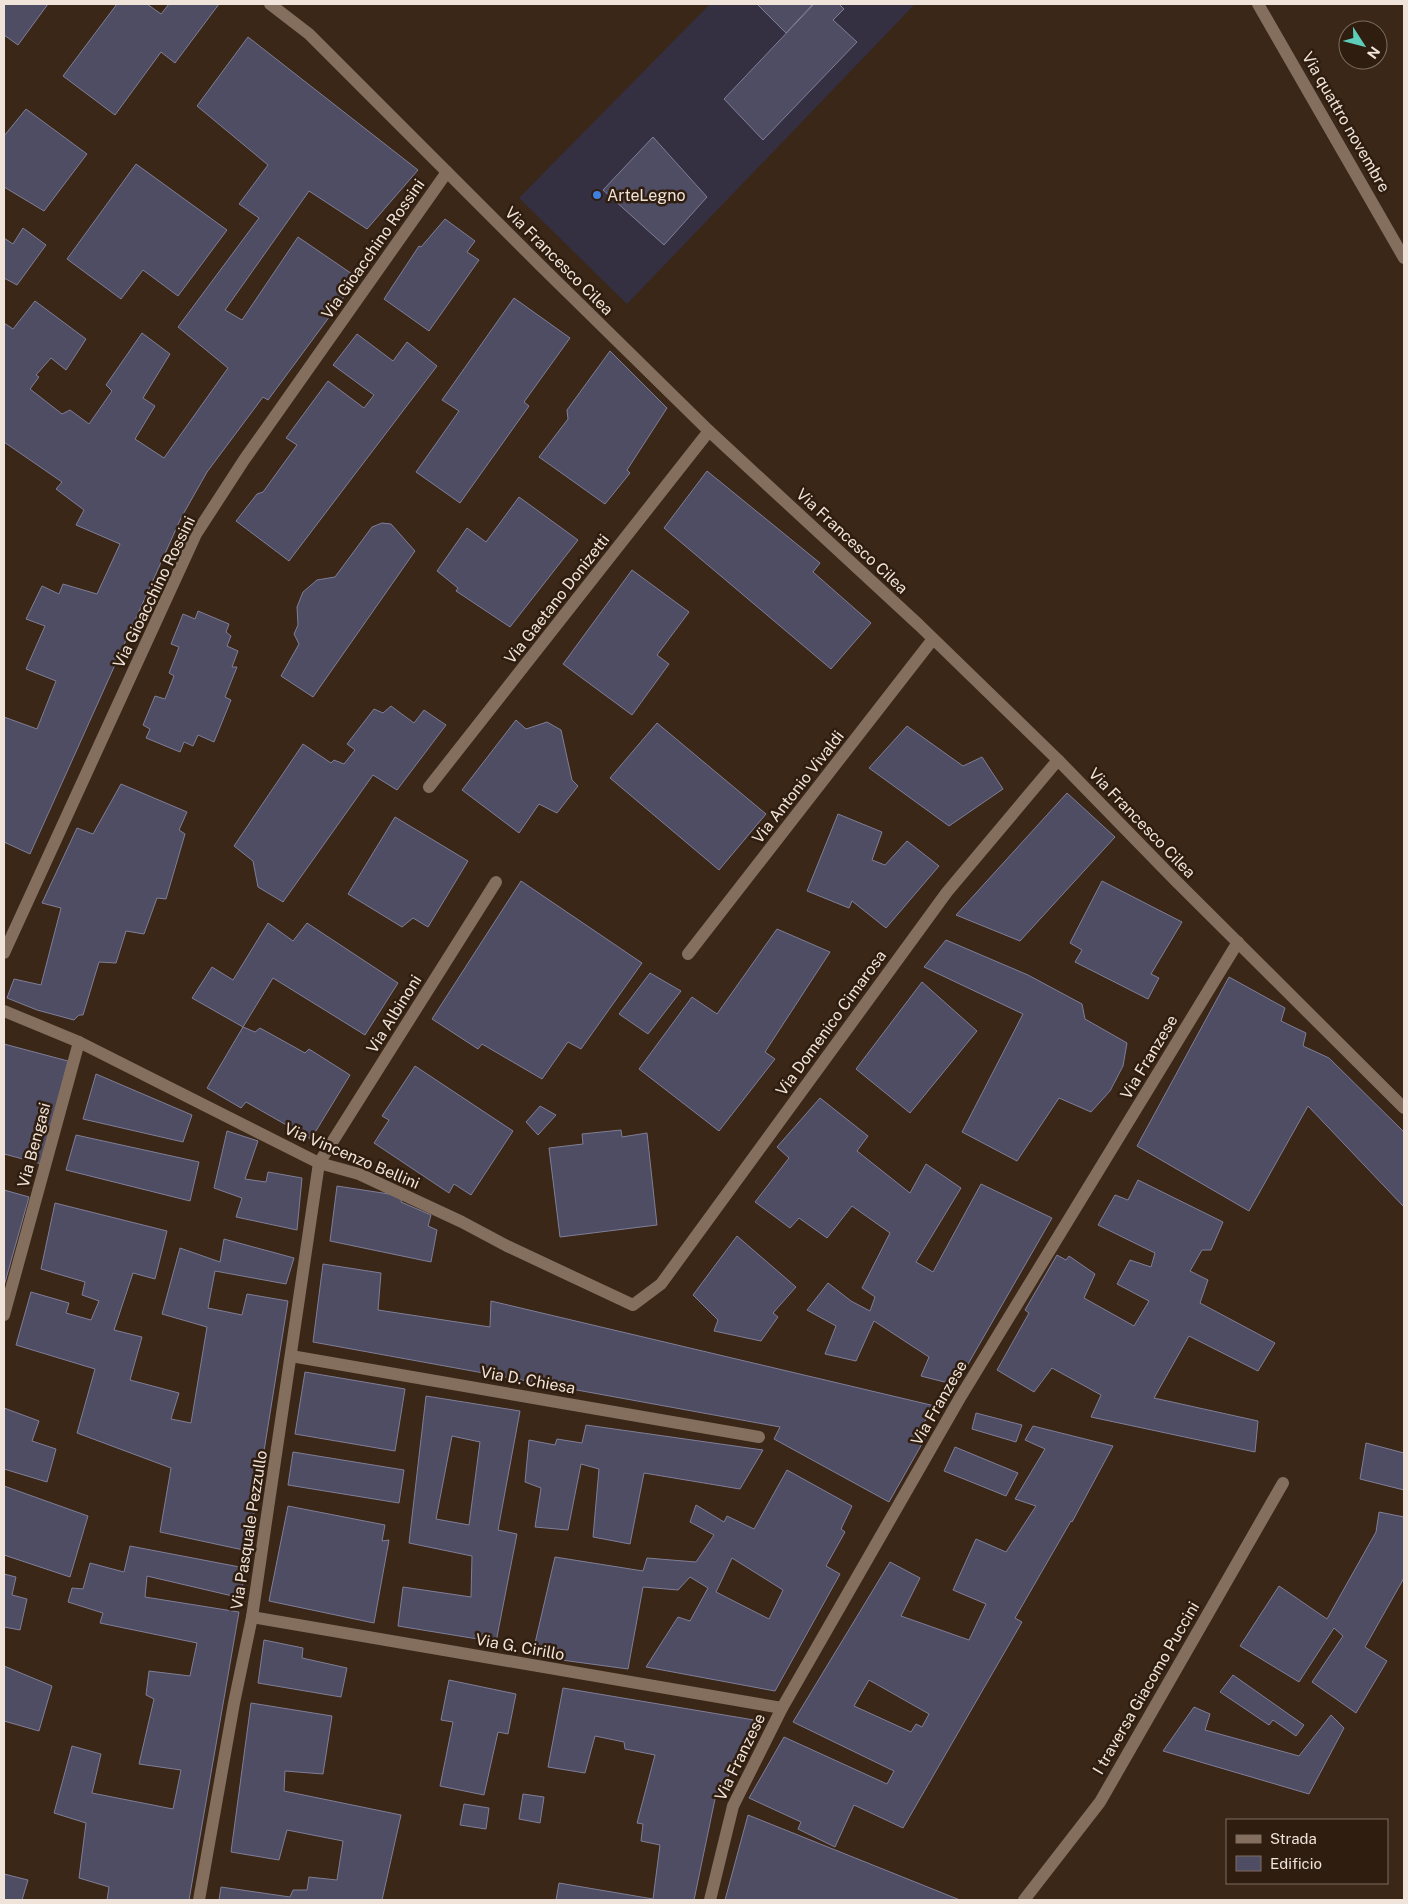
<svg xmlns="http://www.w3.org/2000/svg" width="1408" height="1904" font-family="'Public Sans',sans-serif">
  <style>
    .industrial { fill: #343041 }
    .building { fill: #4f4d64; stroke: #7f7e97; fill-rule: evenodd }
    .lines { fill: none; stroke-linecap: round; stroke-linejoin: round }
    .minor { stroke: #846e5d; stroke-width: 12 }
    .shop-dot { fill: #3f7fe0; stroke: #2f1d0f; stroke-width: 2 }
    .labels { text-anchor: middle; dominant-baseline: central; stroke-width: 5; stroke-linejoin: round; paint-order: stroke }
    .street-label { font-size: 16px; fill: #f0e4da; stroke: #2f1d0f }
    .poi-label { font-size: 16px; fill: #f0e4da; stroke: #2f1d0f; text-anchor: start }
  </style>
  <rect width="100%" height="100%" fill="#3a2718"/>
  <polygon class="industrial" points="710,4 915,4 627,304 519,198"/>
  <g class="building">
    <polygon points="4,4 48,4 18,45 4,35"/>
    <polygon points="117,4 147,4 161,14 169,4 219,4 175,63 161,52 115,115 63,76"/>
    <polygon points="757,4 813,4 786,33"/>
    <polygon points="814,4 839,4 844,9 833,20 857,42 763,140 724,99"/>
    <polygon points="248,37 418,170 367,229 309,191 225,310 242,320 298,237 358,278 268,400 263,397 207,472 181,518 30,854 4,842 4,717 37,729 56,681 26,669 45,626 26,619 42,586 59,594 63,584 97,594 120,544 76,525 84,510 56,489 62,482 4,442 4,323 13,329 35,301 86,339 66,370 51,358 36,375 39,377 30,389 62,414 70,410 89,424 112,391 106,385 142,333 170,354 143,398 155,406 135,439 164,458 228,368 178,327 259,218 239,204 268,165 197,106"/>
    <polygon points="26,109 87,154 44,211 4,187 4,136"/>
    <polygon points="653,137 707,197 664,245 603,190"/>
    <polygon points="136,164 227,230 178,296 143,270 121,299 67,259"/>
    <polygon points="445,219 475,241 467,252 479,260 429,331 384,299 419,246 421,247"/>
    <polygon points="23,228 46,245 17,285 4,278 4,238 13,244"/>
    <polygon points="514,298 570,338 524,402 529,406 460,503 416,472 459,411 442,400"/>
    <polygon points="357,334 393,361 407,342 437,366 289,561 236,521 257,494 263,492 297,445 286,438 328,381 364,408 374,395 333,365"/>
    <polygon points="610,351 667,408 627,470 630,473 605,504 539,457 568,419 567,410"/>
    <polygon points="707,471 820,563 813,572 871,623 831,669 664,528"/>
    <polygon points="519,497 578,540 510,627 456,591 458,588 437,571 467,528 486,542"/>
    <polygon points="382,523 391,524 415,551 313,697 281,676 299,644 294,634 298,625 297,607 303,592 317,580 335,577 372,527"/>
    <polygon points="632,570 689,612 657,655 669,664 632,715 563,664"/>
    <polygon points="198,611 229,624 226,632 231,636 227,646 238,651 232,667 237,667 225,697 231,700 214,742 198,735 193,746 184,742 180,752 146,738 150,729 143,725 155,696 165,699 174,676 169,673 179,647 171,644 183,614 195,619"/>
    <polygon points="391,706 414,723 424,710 446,725 397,790 373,775 283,902 258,887 253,861 234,846 303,744 331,763 334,760 344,764 355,750 347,744 374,709 383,713"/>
    <polygon points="516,720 526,729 547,722 561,730 572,780 578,786 557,813 539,804 519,833 462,790"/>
    <polygon points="657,723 766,814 719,870 610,778"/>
    <polygon points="907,726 963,766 982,757 1003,789 949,826 869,768"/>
    <polygon points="121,784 187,812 179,830 185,834 166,899 157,898 144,934 126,931 116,963 99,962 83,1015 79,1015 74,1020 37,1010 7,998 14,979 41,985 61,908 42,903 77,828 93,834"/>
    <polygon points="1067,793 1115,837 1020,941 956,915"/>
    <polygon points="838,814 882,832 872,860 885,865 907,841 939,866 886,928 852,901 849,908 807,891"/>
    <polygon points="395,817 468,861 428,927 413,918 402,927 348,894"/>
    <polygon points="521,881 642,963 581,1049 568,1042 542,1079 482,1044 478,1049 432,1019"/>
    <polygon points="1102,881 1182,922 1151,974 1159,978 1148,999 1075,962 1082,950 1070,943"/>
    <polygon points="268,923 293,941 307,923 398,983 365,1035 273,978 243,1027 192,998 212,967 233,980"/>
    <polygon points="777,929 830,952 765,1052 775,1059 719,1131 639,1069 692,997 717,1014"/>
    <polygon points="946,940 1028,975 1082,1004 1085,1019 1127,1043 1123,1066 1110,1091 1091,1112 1059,1098 1017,1161 962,1132 1023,1014 924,967"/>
    <polygon points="650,973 681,991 648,1034 619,1014"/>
    <polygon points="1229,977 1285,1008 1281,1021 1306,1033 1303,1046 1329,1058 1404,1132 1404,1207 1308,1106 1249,1211 1137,1146"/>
    <polygon points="922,982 977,1031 910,1113 856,1069"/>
    <polygon points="243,1027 255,1032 260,1028 305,1053 309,1049 350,1075 311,1139 246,1102 241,1108 207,1088"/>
    <polygon points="4,1044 68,1061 42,1164 4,1154"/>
    <polygon points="415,1066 513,1131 471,1195 454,1184 449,1193 374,1143 389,1120 382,1116"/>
    <polygon points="96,1074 192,1115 183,1142 83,1119"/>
    <polygon points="820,1098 868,1136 857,1151 910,1193 926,1164 961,1188 916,1262 933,1272 981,1184 1052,1218 956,1385 921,1376 929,1357 874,1321 856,1361 825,1354 836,1326 807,1310 828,1283 851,1301 870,1311 875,1297 862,1288 890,1233 852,1206 827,1238 799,1218 790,1228 755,1202 789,1158 777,1147"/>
    <polygon points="540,1106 556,1115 538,1135 526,1122"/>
    <polygon points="621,1130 622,1137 647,1133 657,1225 560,1237 549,1148 583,1144 582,1134"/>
    <polygon points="227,1131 258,1141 245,1179 266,1182 268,1172 302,1178 297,1230 236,1217 242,1198 214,1188"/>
    <polygon points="76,1135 199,1162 190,1201 66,1170"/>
    <polygon points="1138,1180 1223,1222 1211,1250 1202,1250 1190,1271 1208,1280 1200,1303 1275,1343 1258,1371 1189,1336 1154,1398 1258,1421 1255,1452 1091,1417 1101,1395 1052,1368 1034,1392 997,1370 1029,1313 1025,1310 1057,1255 1066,1260 1069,1256 1095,1274 1084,1298 1134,1326 1149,1301 1117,1284 1130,1260 1151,1267 1155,1253 1098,1225 1115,1195 1128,1200"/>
    <polygon points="337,1186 402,1196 401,1202 431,1215 428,1226 437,1230 431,1262 330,1241"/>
    <polygon points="4,1190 29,1197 4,1286"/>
    <polygon points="55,1203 167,1231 155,1279 133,1273 114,1330 142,1337 130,1380 179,1393 171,1419 191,1423 207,1327 162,1314 180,1248 220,1262 224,1239 294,1258 286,1284 215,1271 208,1308 242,1315 247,1294 288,1301 248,1551 160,1532 171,1468 77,1433 95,1369 16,1345 31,1292 69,1303 66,1313 91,1320 99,1301 82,1295 85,1282 41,1269"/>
    <polygon points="737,1236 796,1287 773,1313 778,1317 761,1341 714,1331 718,1320 693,1295"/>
    <polygon points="323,1264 381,1273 378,1310 490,1327 491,1301 935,1406 919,1430 927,1435 889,1502 774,1439 780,1427 313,1342"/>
    <polygon points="305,1372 405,1389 395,1451 295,1434"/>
    <path d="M426 1396 520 1411 498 1530 517 1534 496 1642 398 1626 403 1587 471 1597 472 1556 409 1543ZM452 1436 480 1442 469 1525 436 1519Z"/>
    <polygon points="4,1408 39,1421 32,1441 56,1449 47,1482 4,1469"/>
    <polygon points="976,1413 1022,1425 1016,1442 972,1429"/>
    <polygon points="586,1425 763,1450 740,1489 644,1473 630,1544 593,1537 599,1469 581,1464 568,1530 535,1527 541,1488 525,1482 529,1440 555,1445 557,1439 582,1443"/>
    <path d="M1033 1426 1113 1446 1072 1522 1071 1521 1015 1618 1022 1622 903 1828 854 1805 835 1847 798 1829 801 1822 749 1798 784 1737 887 1784 894 1771 793 1722 890 1562 920 1578 901 1616 969 1640 986 1604 953 1590 976 1539 1006 1552 1036 1506 1015 1499 1045 1449 1025 1440ZM869 1680 929 1714 922 1727 916 1724 911 1732 854 1706Z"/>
    <polygon points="1366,1443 1404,1453 1404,1490 1360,1479"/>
    <polygon points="955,1447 1018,1473 1006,1496 944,1471"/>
    <polygon points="293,1452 404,1470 399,1503 288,1485"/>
    <path d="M787 1470 852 1506 841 1529 845 1532 826 1566 840 1574 775 1691 646 1667 678 1617 690 1621 708 1588 690 1577 678 1590 643 1587 628 1669 532 1656 555 1557 643 1571 647 1558 696 1562 714 1535 690 1522 696 1505 724 1522 727 1516 754 1529ZM732 1558 783 1590 769 1619 716 1592Z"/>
    <polygon points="4,1486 88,1516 70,1577 4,1555"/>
    <polygon points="288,1506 385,1525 382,1541 389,1540 374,1623 269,1601"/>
    <polygon points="1379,1512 1404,1517 1404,1578 1365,1647 1387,1661 1356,1713 1312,1682 1343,1636 1334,1628 1299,1682 1240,1646 1279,1586 1327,1619 1376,1532"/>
    <polygon points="130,1546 245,1568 241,1598 147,1576 145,1597 239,1612 189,1900 107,1900 109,1887 79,1878 86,1823 54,1813 72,1746 101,1754 92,1793 173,1809 181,1770 139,1764 154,1699 146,1695 149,1671 190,1676 197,1643 100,1623 103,1613 68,1602 72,1588 83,1589 90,1563 124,1572"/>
    <polygon points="4,1574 16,1577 12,1595 27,1599 20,1630 4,1627"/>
    <polygon points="264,1640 303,1648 302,1658 347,1668 341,1697 258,1683"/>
    <polygon points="4,1666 52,1686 39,1731 4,1721"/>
    <polygon points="1233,1675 1304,1725 1296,1736 1273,1720 1269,1725 1220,1692"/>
    <polygon points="449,1680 516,1694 508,1734 498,1732 484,1795 440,1786 453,1722 441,1720"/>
    <polygon points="563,1688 760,1721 715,1799 694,1900 556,1900 559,1883 653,1899 660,1845 641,1841 643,1824 637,1823 655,1755 625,1749 624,1742 595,1736 585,1773 548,1767"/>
    <polygon points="251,1703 332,1716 323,1774 285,1771 284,1791 401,1815 382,1900 219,1900 221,1887 290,1897 293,1890 307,1890 309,1877 337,1880 343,1841 287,1830 279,1860 231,1852"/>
    <polygon points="1194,1707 1210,1714 1205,1730 1299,1756 1331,1715 1344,1728 1309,1794 1163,1751"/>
    <polygon points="523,1794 544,1797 540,1823 519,1819"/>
    <polygon points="464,1804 489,1808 486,1829 460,1825"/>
    <polygon points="748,1815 960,1900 725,1900"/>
    <polygon points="4,1874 28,1880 22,1900 4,1900"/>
  </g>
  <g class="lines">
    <g class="minor">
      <polyline points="270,4 309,34 541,266 709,431 919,625 1058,760 1175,880 1404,1108"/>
      <polyline points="1258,4 1404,258"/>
      <polyline points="429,787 709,431"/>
      <polyline points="4,953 196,534 244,460 447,172"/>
      <polyline points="688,954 933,639"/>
      <polyline points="4,1011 79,1042 319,1163 359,1174 462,1222 507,1246 633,1305 661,1284 947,892 1058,760"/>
      <polyline points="4,1315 79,1042"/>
      <polyline points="291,1356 759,1437"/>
      <polyline points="252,1617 782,1708"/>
      <polyline points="199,1900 234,1703 252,1617 319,1163 496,882"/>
      <polyline points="710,1900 733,1806 782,1708 961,1396 1238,942"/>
      <polyline points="1024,1900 1100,1802 1283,1483"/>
    </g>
  </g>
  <circle class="shop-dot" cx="597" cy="195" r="5"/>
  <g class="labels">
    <g class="street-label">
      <text transform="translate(1346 122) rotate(60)">Via quattro novembre</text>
      <text transform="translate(373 249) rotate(-55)">Via Gioacchino Rossini</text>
      <text transform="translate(559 261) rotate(45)">Via Francesco Cilea</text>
      <text transform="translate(852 541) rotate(43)">Via Francesco Cilea</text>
      <text transform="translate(154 592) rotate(-64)">Via Gioacchino Rossini</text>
      <text transform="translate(557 599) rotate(-52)">Via Gaetano Donizetti</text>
      <text transform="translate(798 787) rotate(-52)">Via Antonio Vivaldi</text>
      <text transform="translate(1142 823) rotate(46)">Via Francesco Cilea</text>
      <text transform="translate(394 1014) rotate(-58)">Via Albinoni</text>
      <text transform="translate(831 1023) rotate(-54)">Via Domenico Cimarosa</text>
      <text transform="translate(1149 1057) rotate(-59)">Via Franzese</text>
      <text transform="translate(34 1145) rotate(-75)">Via Bengasi</text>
      <text transform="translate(352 1156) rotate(23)">Via Vincenzo Bellini</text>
      <text transform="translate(528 1380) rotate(10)">Via D. Chiesa</text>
      <text transform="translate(939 1403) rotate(-60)">Via Franzese</text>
      <text transform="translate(249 1530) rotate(-81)">Via Pasquale Pezzullo</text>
      <text transform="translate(520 1647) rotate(10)">Via G. Cirillo</text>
      <text transform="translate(1146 1688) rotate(-60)">I traversa Giacomo Puccini</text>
      <text transform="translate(740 1757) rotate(-64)">Via Franzese</text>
    </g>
    <g class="poi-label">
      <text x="607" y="195">ArteLegno</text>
    </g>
  </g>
  <rect width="1408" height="1904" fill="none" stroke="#f0e4da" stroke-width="10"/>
  <rect x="1226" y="1819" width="162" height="65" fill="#2f1d0f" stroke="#7c6d60"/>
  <rect x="1236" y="1835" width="25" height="8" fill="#846e5d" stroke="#7c6d60"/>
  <text x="1270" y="1844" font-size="15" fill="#f0e4da">Strada</text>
  <rect x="1236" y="1856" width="25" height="15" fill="#4f4d64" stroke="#7c6d60"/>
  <text x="1270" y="1869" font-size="15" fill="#f0e4da">Edificio</text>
  <g transform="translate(1363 45) rotate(126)"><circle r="24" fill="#2f1d0f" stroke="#7c6d60"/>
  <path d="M0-4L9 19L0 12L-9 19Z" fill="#5dceb9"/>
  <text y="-8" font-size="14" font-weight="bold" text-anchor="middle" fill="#f0e4da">N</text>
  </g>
</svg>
